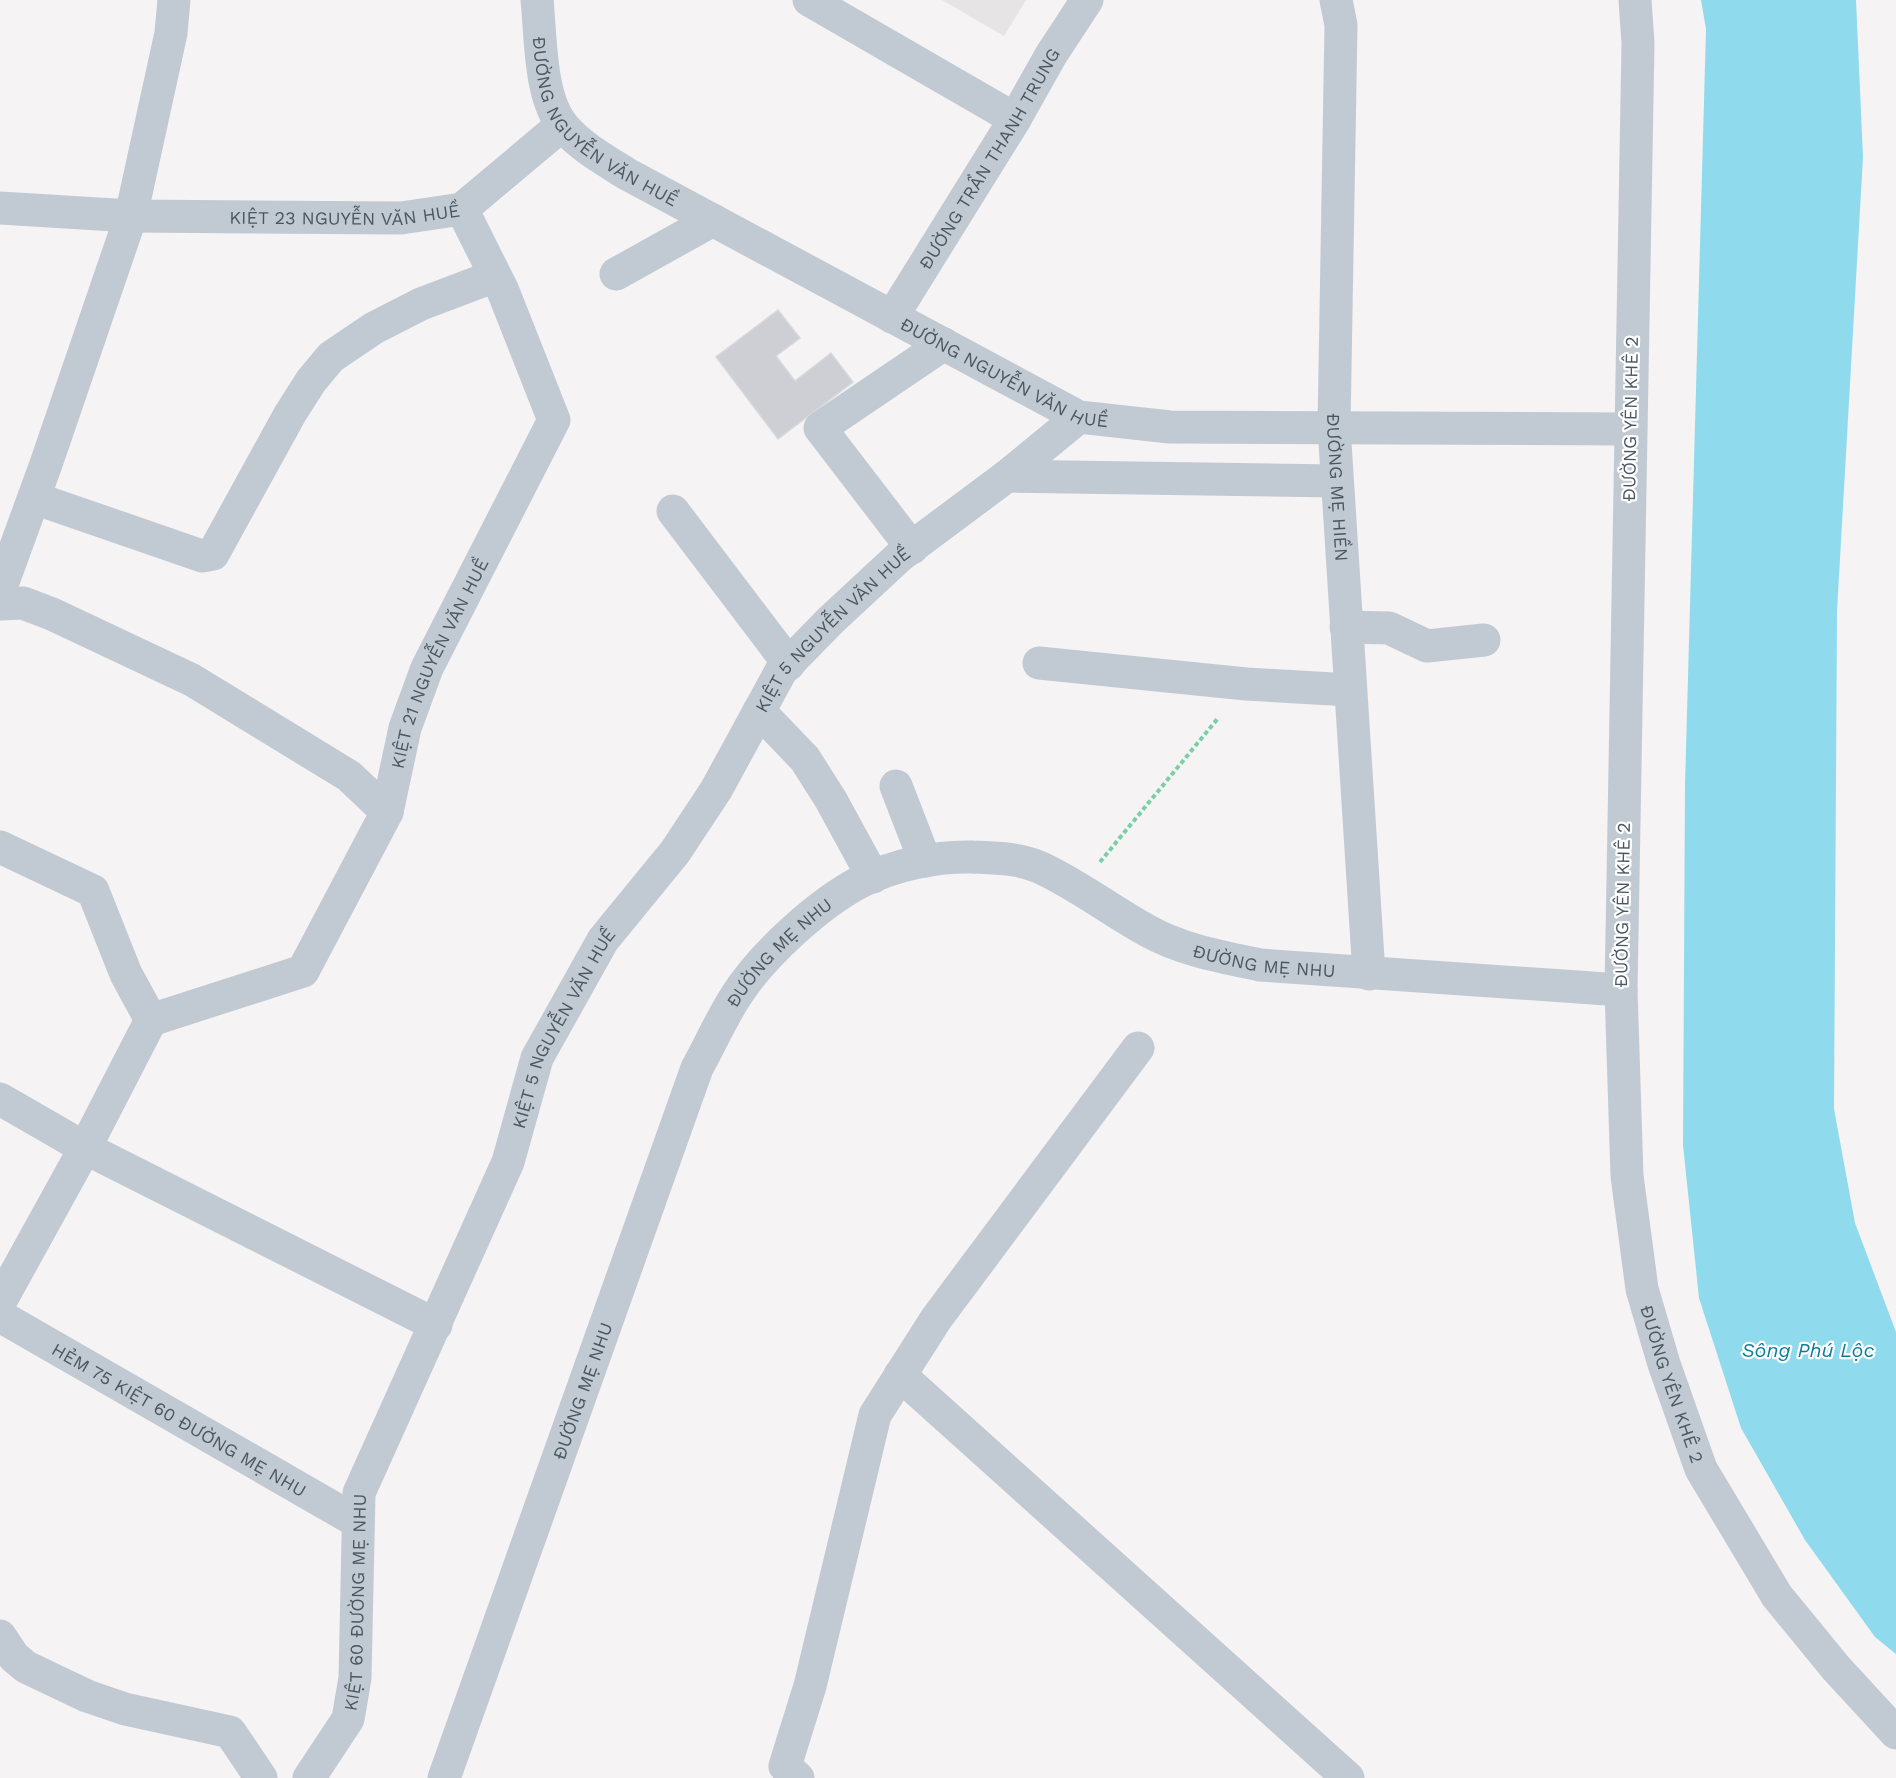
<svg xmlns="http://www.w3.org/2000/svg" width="1896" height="1778" font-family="'Work Sans',sans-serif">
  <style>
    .education { fill: #e6e4e5 }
    .water { fill: #90daee }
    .building { fill: #cdcfd5; stroke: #d7d9de; stroke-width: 1.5 }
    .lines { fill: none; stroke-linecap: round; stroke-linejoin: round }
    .path { stroke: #7ad0a6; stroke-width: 4; stroke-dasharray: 4.5 3; stroke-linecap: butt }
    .minor { stroke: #c1cad2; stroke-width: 33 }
    .labels { text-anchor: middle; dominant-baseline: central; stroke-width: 4.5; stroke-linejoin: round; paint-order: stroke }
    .street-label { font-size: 18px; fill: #4a5661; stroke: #fff }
    .water-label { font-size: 20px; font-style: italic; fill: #0c7c9b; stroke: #fff }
  </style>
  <rect width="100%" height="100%" fill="#f5f3f3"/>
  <polygon class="education" points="942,0 1026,0 1004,36"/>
  <polygon class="water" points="1701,0 1856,0 1863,157 1837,611 1834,1109 1855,1223 1896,1332 1896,1654 1875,1637 1805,1540 1741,1428 1699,1298 1683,1145 1685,785 1706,29"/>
  <polygon class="building" points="778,310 800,338 776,356 795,381 831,353 853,382 778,439 716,357"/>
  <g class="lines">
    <polyline class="path" points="1100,862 1219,717"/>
    <g class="minor">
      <path id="s1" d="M537 0C541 37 539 98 564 127 581 147 605 160 627 174L1079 417 1170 427 1630 429"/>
      <polyline points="809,0 1015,119"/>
      <path id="s2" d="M1336 0 1341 25 1334 427 1369 974"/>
      <path id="s3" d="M1635 0 1638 43 1621 990 1627 1176 1642 1289 1664 1364 1701 1469 1777 1596 1836 1668 1896 1733"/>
      <path id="s4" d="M0 208 131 216 401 218 462 209 562 125"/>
      <polyline points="616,274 713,220"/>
      <path id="s5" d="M892 317 1015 119 1051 55 1087 0"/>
      <polyline points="1007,476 1336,481"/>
      <polyline points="34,498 202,556 213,554 290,414 311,381 331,357 374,328 421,304 495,276"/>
      <polyline points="673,511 789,664"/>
      <polyline points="912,548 820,428 944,344"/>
      <polyline points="0,590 46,464 131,216 171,33 174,0"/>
      <polyline points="0,604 23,603 52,614 192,680 349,776 387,812"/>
      <polyline points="1346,627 1389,628 1427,646 1484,640"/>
      <polyline points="1039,663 1246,684 1350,690"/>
      <polyline points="759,711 805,759 831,800 873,877"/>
      <polyline points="896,786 925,861"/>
      <polyline points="0,847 93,891 126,974 151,1020"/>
      <path id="s6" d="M151 1020 303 971 387 812 405 728 427 668 554 420 503 291 462 209"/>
      <polyline points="0,1099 85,1148 436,1325"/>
      <polyline points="0,1302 85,1148 151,1020"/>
      <path id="s7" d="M0 1316 358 1522"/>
      <polyline points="900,1375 1348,1778"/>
      <polyline points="0,1636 14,1657 26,1667 87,1696 125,1709 230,1732 261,1778"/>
      <path id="s8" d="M309 1778 348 1719 355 1678 359 1493 508 1162 537 1058 603 940 675 852 716 790 781 671 831 620 901 555 1007 476 1079 417"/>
      <path id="s9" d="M444 1778 697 1068C710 1045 721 1019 736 996 761 956 819 903 862 881 895 865 935 856 972 857 993 858 1019 858 1039 867 1077 884 1111 911 1148 931 1182 950 1222 957 1260 965L1621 990"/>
      <polyline points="798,1778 785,1766 810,1686 875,1415 936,1319 1138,1048"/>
    </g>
  </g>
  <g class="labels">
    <g class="street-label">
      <text stroke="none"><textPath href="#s1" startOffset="152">ĐƯỜNG NGUYỄN VĂN HUỀ</textPath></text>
      <text stroke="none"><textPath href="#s5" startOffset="186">ĐƯỜNG TRẦN THANH TRUNG</textPath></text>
      <text stroke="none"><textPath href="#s4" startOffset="345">KIỆT 23 NGUYỄN VĂN HUỀ</textPath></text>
      <text stroke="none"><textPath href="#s1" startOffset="638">ĐƯỜNG NGUYỄN VĂN HUỀ</textPath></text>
      <text transform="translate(1630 419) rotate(-89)">ĐƯỜNG YÊN KHÊ 2</text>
      <text stroke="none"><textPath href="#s2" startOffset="488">ĐƯỜNG MẸ HIỀN</textPath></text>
      <text stroke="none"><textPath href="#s8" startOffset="1292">KIỆT 5 NGUYỄN VĂN HUỀ</textPath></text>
      <text stroke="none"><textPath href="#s6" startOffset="498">KIỆT 21 NGUYỄN VĂN HUỀ</textPath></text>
      <text transform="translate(1622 905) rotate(-89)">ĐƯỜNG YÊN KHÊ 2</text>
      <text stroke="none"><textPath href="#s9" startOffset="897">ĐƯỜNG MẸ NHU</textPath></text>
      <text stroke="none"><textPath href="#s9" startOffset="1437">ĐƯỜNG MẸ NHU</textPath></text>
      <text stroke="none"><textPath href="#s8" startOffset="806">KIỆT 5 NGUYỄN VĂN HUỀ</textPath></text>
      <text stroke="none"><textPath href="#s3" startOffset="1390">ĐƯỜNG YÊN KHÊ 2</textPath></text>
      <text stroke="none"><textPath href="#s9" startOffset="411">ĐƯỜNG MẸ NHU</textPath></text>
      <text stroke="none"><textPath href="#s7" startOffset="207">HẺM 75 KIỆT 60 ĐƯỜNG MẸ NHU</textPath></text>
      <text stroke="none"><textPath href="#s8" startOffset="188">KIỆT 60 ĐƯỜNG MẸ NHU</textPath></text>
    </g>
    <g class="water-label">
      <text x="1808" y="1350">Sông Phú Lộc</text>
    </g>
  </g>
</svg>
